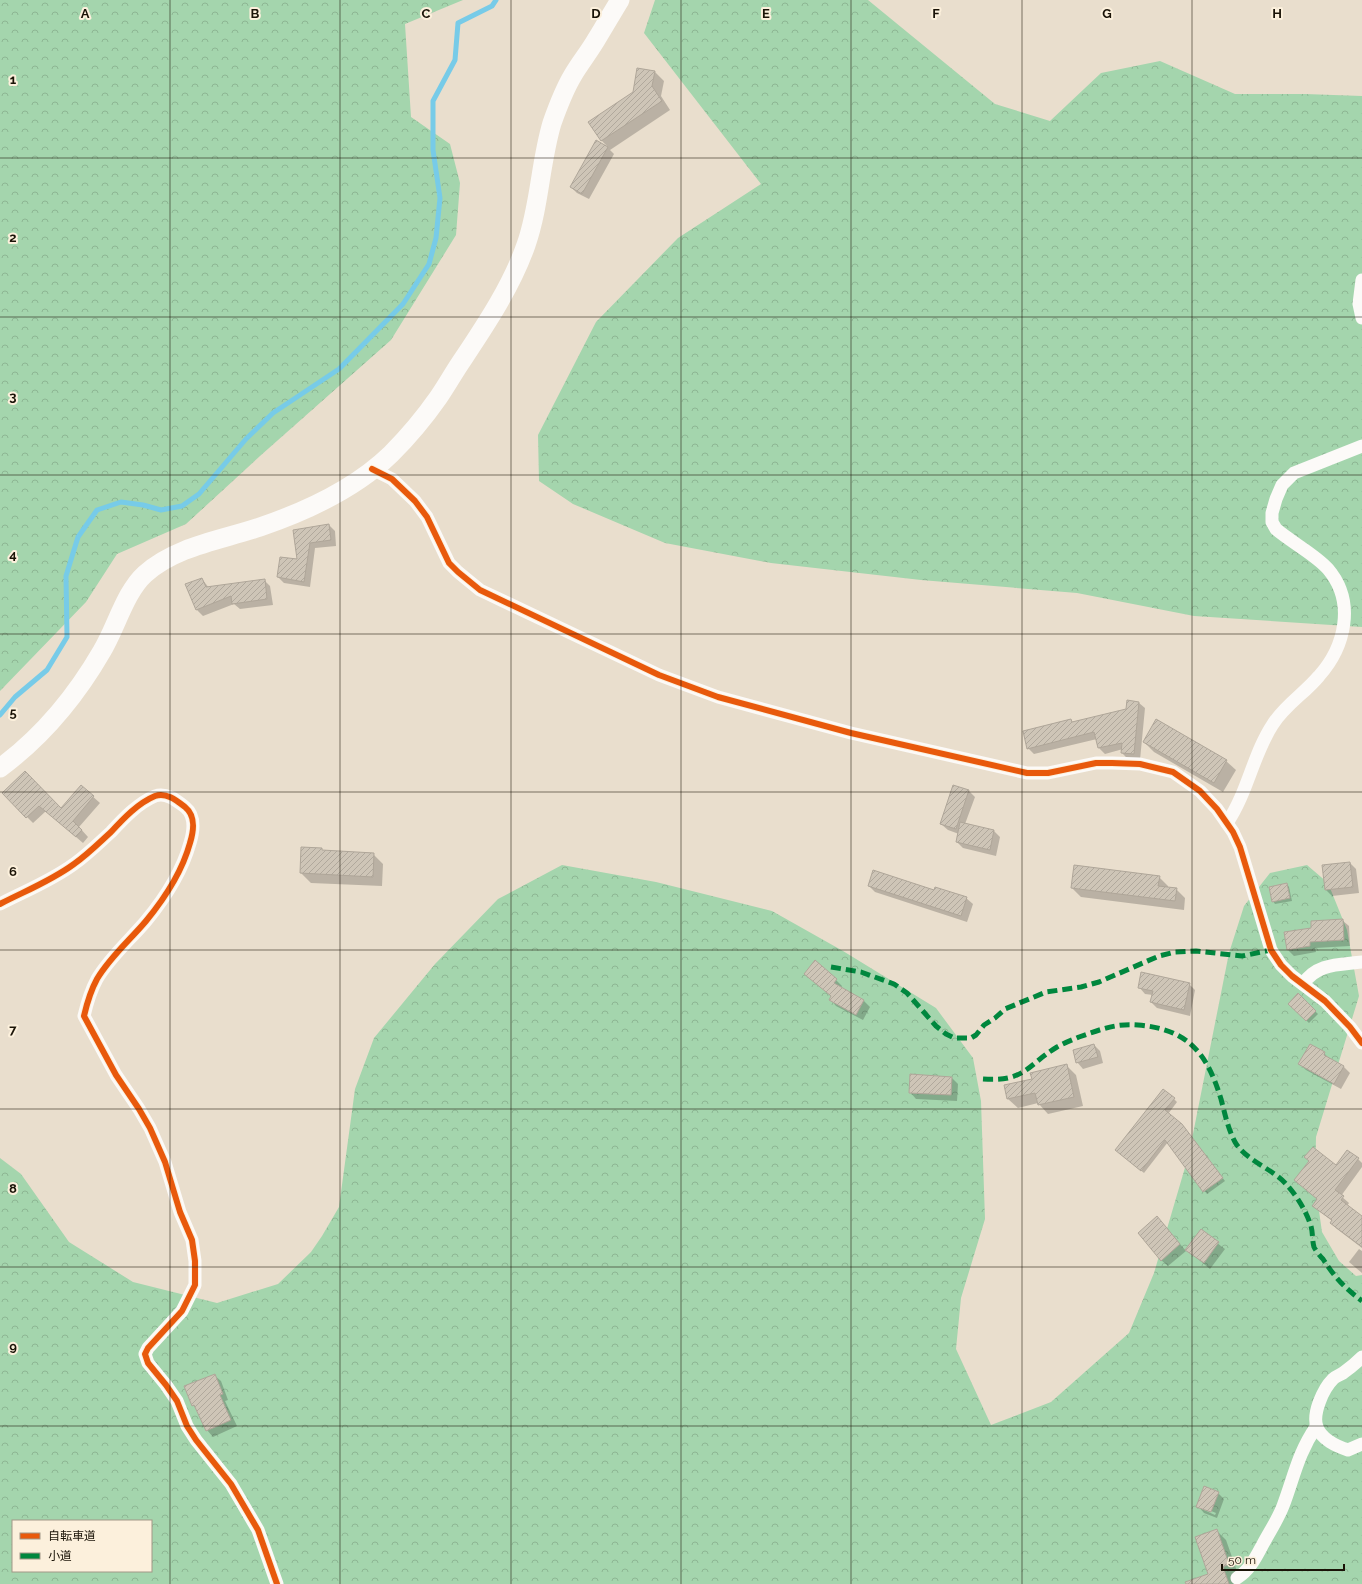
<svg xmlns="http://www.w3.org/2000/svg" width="1362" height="1584" font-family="Raleway,'Noto Sans JP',sans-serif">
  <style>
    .forest { fill: url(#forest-crowns); fill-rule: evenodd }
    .shadow { fill: #0003; fill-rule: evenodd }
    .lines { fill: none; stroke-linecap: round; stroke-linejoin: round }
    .stream { stroke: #77cbe8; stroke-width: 5 }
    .building { fill: url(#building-hatch); stroke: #afa699 }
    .street { stroke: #fcfaf8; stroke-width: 13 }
    .secondary { stroke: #fcfaf8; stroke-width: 19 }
    .quiet { stroke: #00873e; stroke-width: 5; stroke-dasharray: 10 5; stroke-linecap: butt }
    .cycleway-casing { stroke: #fcf0dc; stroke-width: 8 }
    .cycleway { stroke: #e8590c; stroke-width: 6 }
    .grid { fill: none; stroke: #1a1307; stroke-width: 1; stroke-opacity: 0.55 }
    .grid-label { font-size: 13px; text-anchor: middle; font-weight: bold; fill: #1a1307; stroke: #fcf0dc; stroke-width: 4; stroke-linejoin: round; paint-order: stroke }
  </style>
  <defs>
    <pattern id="forest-crowns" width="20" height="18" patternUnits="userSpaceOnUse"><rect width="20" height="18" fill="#a4d5ad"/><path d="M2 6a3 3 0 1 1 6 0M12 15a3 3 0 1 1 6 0" fill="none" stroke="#8db693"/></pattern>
    <pattern id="building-hatch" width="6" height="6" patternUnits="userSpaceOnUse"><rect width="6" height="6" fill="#cec5b7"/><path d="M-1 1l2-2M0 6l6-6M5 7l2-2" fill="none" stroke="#b0a89c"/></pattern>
  </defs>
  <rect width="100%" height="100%" fill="#e9decd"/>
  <g class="forest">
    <polygon points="0,0 463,0 405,24 411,117 450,144 460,183 456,235 391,340 260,456 186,524 117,554 86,602 0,691"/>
    <polygon points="655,0 868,0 995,104 1050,121 1101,73 1160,61 1235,94 1305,94 1362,96 1362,627 1194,616 1077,593 921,580 771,563 665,543 573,504 539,481 538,435 596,322 678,238 761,184 644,33"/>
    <path d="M562 865 656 882 772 911 843 951 936 1008 973 1058 981 1101 985 1219 961 1298 956 1349 991 1425 1051 1402 1129 1333 1154 1273 1189 1154 1229 953 1244 906 1270 873 1307 865 1328 883 1347 930 1359 996 1316 1137 1315 1183 1322 1232 1339 1261 1356 1276 1362 1275V1584H0V1158L21 1174 69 1242 133 1282 217 1303 278 1284 311 1252 322 1236 339 1207 355 1089 374 1038 435 964 498 899ZM13 1521H151V1571H13Z"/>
  </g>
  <g class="shadow">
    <polygon points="655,72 664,81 661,96 670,110 610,150 614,154 589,199 577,193 571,187 597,142 608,147 602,141 589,122 634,93"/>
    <polygon points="329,525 335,531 336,546 315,548 310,587 284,583 278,577 299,561 294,531"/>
    <polygon points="202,579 209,588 264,580 270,586 273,605 240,609 234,604 203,616 197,610 187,585"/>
    <polygon points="1139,703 1145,708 1140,760 1128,759 1122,753 1123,749 1105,754 1099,748 1097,739 1034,754 1028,748 1071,720 1073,723 1127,710"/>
    <polygon points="1144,742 1226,761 1236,770 1223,792 1154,752"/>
    <polygon points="81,786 100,803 79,827 88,837 83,843 46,811 33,823 3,793 61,810"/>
    <polygon points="969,791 975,797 965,824 994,831 1000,837 996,856 963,848 957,842 959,834 948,830 941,824"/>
    <polygon points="321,849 324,852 373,854 383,864 382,886 311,883 301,873"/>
    <polygon points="1350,863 1356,869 1359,893 1332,896 1326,890"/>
    <polygon points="1159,877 1168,886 1168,888 1176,889 1185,898 1184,910 1081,897 1072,888"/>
    <polygon points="1287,884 1289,887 1292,901 1275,904 1273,901"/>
    <polygon points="869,886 935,891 966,898 973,904 967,922 875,892"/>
    <polygon points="1342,920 1349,926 1350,946 1315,948 1316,952 1294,956 1288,950 1312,929"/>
    <polygon points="805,974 836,980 842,986 841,988 864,1001 870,1007 863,1020 836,1006 830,999 832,997"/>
    <polygon points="1189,984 1195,990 1190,1016 1157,1008 1151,1002 1153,995 1145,994 1139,987"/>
    <polygon points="1298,995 1318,1014 1309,1023 1289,1004"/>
    <polygon points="1094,1045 1100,1051 1103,1063 1083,1069 1077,1062"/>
    <polygon points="1324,1053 1330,1060 1344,1067 1350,1073 1341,1089 1306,1070 1300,1064"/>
    <polygon points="1066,1065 1076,1075 1083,1106 1048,1114 1038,1103 1018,1108 1008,1099 1033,1079"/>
    <polygon points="911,1076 952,1078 958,1084 957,1101 916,1099 910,1092"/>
    <polygon points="1174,1099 1177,1102 1168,1114 1185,1128 1225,1181 1207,1194 1168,1142 1144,1173 1119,1153"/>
    <polygon points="1358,1159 1362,1163 1362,1167 1341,1196 1349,1203 1347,1206 1362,1217 1362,1248 1337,1229 1331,1223 1332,1221 1313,1206 1318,1199 1295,1180"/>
    <polygon points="1163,1224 1186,1251 1168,1266 1161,1260"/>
    <polygon points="1201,1231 1225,1249 1210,1269 1187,1250 1186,1251"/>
    <polygon points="1359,1249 1362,1251 1362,1273 1349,1262"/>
    <polygon points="214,1375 221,1381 228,1400 225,1401 237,1426 213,1437 207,1430 198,1411 193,1405"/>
    <path d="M1218 1493 1224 1499 1217 1518 1204 1513 1198 1506ZM1204 1508 1216 1513 1215 1515 1204 1510Z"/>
    <polygon points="1216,1530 1226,1540 1238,1574 1231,1576 1234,1584 1207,1584"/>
  </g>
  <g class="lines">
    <polyline class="stream" points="0,715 15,697 47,670 67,637 66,576 78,537 97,510 121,502 143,505 161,510 182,506 199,494 246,439 273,413 339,369 403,304 429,264 436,238 440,198 433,150 433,101 455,60 458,23 492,6 496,0"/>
  </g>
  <g class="building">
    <polygon points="637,68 655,71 652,86 662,101 601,141 588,122 633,92"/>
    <polygon points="596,140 608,147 582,194 570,187"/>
    <polygon points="329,524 331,540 310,543 304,582 277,577 280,557 297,559 293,530"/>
    <polygon points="202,578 206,587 265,579 267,599 232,604 231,596 196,610 185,584"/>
    <polygon points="1127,700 1139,702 1134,754 1121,753 1122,743 1098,748 1094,732 1027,749 1023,731 1071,719 1072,722 1126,709"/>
    <polygon points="1156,719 1227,760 1214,783 1143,742"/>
    <polygon points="25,771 61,808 81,785 94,796 73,821 82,830 76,837 39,806 26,818 2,793"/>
    <polygon points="953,785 969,790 956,829 940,824"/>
    <polygon points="960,822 994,830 990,850 956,842"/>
    <polygon points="301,847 322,848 322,850 374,853 373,877 300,873"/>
    <polygon points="1350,862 1353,887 1325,890 1322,865"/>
    <polygon points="1074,865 1160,876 1158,886 1177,888 1175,901 1071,888"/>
    <polygon points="873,870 934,890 935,887 967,897 961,916 868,886"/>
    <polygon points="1287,883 1290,898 1272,902 1269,887"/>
    <polygon points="1343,919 1344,940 1310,942 1310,946 1287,950 1284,932 1311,928 1311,921"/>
    <polygon points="815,960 837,979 834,983 864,1000 856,1015 829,1000 831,996 804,974"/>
    <polygon points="1141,972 1190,983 1184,1010 1150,1002 1153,991 1138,988"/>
    <polygon points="1298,993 1316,1011 1306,1021 1288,1004"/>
    <polygon points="1094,1044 1098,1057 1076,1063 1073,1050"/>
    <polygon points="1310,1044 1325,1052 1324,1055 1344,1066 1334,1084 1298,1064"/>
    <polygon points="1067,1064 1074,1097 1038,1105 1035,1093 1007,1099 1004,1085 1032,1079 1030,1073"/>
    <polygon points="910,1074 952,1077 951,1095 909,1093"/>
    <polygon points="1163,1089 1175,1098 1165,1110 1182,1124 1223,1178 1203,1192 1165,1140 1141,1171 1115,1150"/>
    <polygon points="1313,1147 1336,1165 1347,1150 1359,1158 1335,1190 1344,1196 1341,1200 1362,1216 1362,1247 1330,1223 1332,1220 1312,1206 1317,1199 1294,1180 1309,1161 1304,1157"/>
    <polygon points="1157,1216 1180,1244 1161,1261 1138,1233"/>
    <polygon points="1201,1229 1219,1242 1204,1263 1185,1250"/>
    <polygon points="215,1374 223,1394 220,1395 231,1420 206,1431 194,1405 192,1406 184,1386"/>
    <polygon points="1204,1486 1219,1492 1211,1512 1196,1507"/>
    <polygon points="1217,1529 1229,1564 1223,1567 1229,1584 1186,1584 1185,1582 1208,1574 1195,1537"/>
  </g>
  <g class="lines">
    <g class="street">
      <polyline points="1362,280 1359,304 1362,318"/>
      <polyline points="372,469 392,479 415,501 427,517 449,563 458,572 480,590 659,675 718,697 851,733 1027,773 1048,773 1096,763 1112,763 1140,764 1173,772 1200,791 1217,809 1233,832 1240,847 1271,950 1281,965 1292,976 1325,1001 1350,1027 1362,1043"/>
      <path d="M1227 823C1248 792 1253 754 1273 724 1285 705 1305 693 1319 676 1345 647 1356 602 1328 569 1316 555 1291 542 1276 529L1272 522V513L1276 499 1282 485 1294 473 1362 446"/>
      <path d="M0 904C25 891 51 881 74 864 87 855 99 843 111 832 123 819 138 803 155 796 166 792 176 800 185 807 196 816 194 830 190 843 182 872 165 898 146 921 130 940 110 957 97 979 91 990 87 1003 84 1016L116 1075 139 1109 150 1128 165 1162 180 1212 192 1240 195 1261V1285L182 1311 148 1348 145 1354 148 1363 166 1385 177 1401 187 1426 196 1440 231 1484 258 1530 277 1584"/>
      <path d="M1303 984C1317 963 1339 965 1362 962"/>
      <path d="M1362 1357C1356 1363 1350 1368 1343 1373 1340 1375 1336 1376 1333 1379 1323 1389 1312 1414 1317 1427 1322 1440 1336 1446 1348 1450L1362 1444"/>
      <path d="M1237 1578C1250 1570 1256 1557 1263 1544 1270 1531 1278 1519 1283 1506 1294 1477 1298 1453 1316 1427"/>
    </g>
    <path class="secondary" d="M0 768C42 737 76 696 102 651 116 628 125 592 145 574 176 546 222 540 260 527 307 511 355 489 391 454 408 437 424 418 438 398 447 385 454 372 463 359 487 323 512 285 526 245 540 205 540 163 552 123 558 106 564 90 573 75 580 63 589 52 596 40 604 27 612 13 620 0"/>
    <g class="quiet">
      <polyline points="831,967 861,972 894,984 907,993 936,1026 946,1034 954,1038 971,1038 976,1035 984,1025 995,1018 1005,1009 1046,992 1081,987 1099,982 1159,956 1175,952 1196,951 1242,956 1271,950"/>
      <path d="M983 1079C1025 1082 1026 1066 1057 1047 1064 1043 1072 1040 1079 1037 1099 1030 1116 1023 1138 1025 1188 1029 1207 1053 1221 1099 1225 1114 1228 1129 1235 1142 1245 1160 1273 1169 1286 1184 1297 1196 1306 1211 1311 1226 1313 1233 1312 1240 1314 1247 1316 1251 1320 1256 1323 1259 1336 1279 1344 1287 1362 1301"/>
    </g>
    <defs>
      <g id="cycleway">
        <polyline points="372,469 392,479 415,501 427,517 449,563 458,572 480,590 659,675 718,697 851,733 1027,773 1048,773 1096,763 1112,763 1140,764 1173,772 1200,791 1217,809 1233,832 1240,847 1271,950 1281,965 1292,976 1325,1001 1350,1027 1362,1043"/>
        <path d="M0 904C25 891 51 881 74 864 87 855 99 843 111 832 123 819 138 803 155 796 166 792 176 800 185 807 196 816 194 830 190 843 182 872 165 898 146 921 130 940 110 957 97 979 91 990 87 1003 84 1016L116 1075 139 1109 150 1128 165 1162 180 1212 192 1240 195 1261V1285L182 1311 148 1348 145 1354 148 1363 166 1385 177 1401 187 1426 196 1440 231 1484 258 1530 277 1584"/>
      </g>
    </defs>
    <use href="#cycleway" class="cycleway-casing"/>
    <use href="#cycleway" class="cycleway"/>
  </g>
  <path class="grid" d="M170 0V1584M340 0V1584M511 0V1584M681 0V1584M851 0V1584M1022 0V1584M1192 0V1584M0 158H1362M0 317H1362M0 475H1362M0 634H1362M0 792H1362M0 950H1362M0 1109H1362M0 1267H1362M0 1426H1362"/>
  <g class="grid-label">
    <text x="85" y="18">A</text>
    <text x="255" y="18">B</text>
    <text x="426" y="18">C</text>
    <text x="596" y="18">D</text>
    <text x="766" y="18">E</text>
    <text x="936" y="18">F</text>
    <text x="1107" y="18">G</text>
    <text x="1277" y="18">H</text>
    <text x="13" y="84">1</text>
    <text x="13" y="242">2</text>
    <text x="13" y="401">3</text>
    <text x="13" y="559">4</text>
    <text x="13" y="717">5</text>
    <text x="13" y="876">6</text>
    <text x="13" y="1034">7</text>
    <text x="13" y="1193">8</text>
    <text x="13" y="1351">9</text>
  </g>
  <rect x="12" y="1520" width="140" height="52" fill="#fcf0dc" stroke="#a29887"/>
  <rect x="20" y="1533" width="20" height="6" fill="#e8590c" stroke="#a29887"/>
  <text x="48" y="1540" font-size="12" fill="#1a1307">自転車道</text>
  <rect x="20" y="1553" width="20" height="6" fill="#00873e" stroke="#a29887"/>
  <text x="48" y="1560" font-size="12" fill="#1a1307">小道</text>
  <path d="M1222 1564v6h122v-6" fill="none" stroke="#1a1307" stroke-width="2"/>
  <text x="1228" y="1564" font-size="12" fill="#1a1307" stroke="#fcf0dc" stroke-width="3" paint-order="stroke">50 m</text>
</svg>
